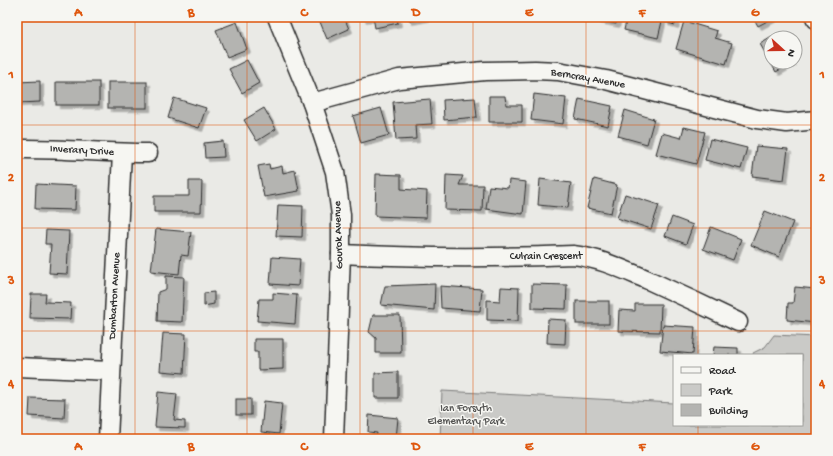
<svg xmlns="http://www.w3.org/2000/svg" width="833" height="456" font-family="'Gochi Hand',sans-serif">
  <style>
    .green { fill: #cacac7; stroke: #7a7a79 }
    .building { fill: #b4b4b1; stroke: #2b2b2b; filter: url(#shadow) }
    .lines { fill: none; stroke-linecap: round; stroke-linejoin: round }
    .minor-casing { stroke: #2b2b2b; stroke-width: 21 }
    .minor { stroke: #f6f6f2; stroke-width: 18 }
    .grid { fill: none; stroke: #df570e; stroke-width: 1; stroke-opacity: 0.55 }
    .labels { text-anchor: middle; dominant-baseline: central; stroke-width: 3; stroke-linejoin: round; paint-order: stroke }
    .street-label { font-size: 11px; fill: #2b2b2b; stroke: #f6f6f2 }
    .park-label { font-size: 11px; fill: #535352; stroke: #f6f6f2 }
    .neatline { fill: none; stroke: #df570e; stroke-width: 1.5 }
    .grid-label { font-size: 13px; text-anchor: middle; font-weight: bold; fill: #df570e }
  </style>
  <defs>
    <filter id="shadow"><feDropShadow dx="3.5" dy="3.5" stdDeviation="0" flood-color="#0004"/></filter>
  </defs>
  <rect width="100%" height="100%" fill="#eaeae6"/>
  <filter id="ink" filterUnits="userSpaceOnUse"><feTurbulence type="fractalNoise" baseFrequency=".025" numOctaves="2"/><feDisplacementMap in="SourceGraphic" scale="8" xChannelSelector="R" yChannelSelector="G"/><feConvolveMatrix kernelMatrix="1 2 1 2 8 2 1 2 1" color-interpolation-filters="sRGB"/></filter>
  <g filter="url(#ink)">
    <polygon class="green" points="774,335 816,337 816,439 440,439 442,391 674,403 674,425 802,425 802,355 754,355 753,353 765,347"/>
    <g class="building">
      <polygon points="318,17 344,17 349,29 327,39"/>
      <polygon points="362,17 397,17 398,23 375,28 373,17 363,19"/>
      <polygon points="408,17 429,17 409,21"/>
      <polygon points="597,17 618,17 616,24 597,20"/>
      <polygon points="627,17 663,17 658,38 624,30"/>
      <polygon points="666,17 677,17 675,25 665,22"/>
      <polygon points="753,17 775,17 758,26"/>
      <polygon points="684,21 717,31 715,38 732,43 726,64 676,49"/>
      <polygon points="237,22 247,49 227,57 216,30"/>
      <polygon points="779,33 782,38 771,38 771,62 793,62 776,72 760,44"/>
      <polygon points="247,60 259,83 242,93 229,69"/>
      <polygon points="40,81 40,102 17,103 17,82"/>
      <rect x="56" y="82" width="43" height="23"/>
      <rect x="108" y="82" width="39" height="26"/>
      <polygon points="534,94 566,98 563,124 531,120"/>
      <polygon points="489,96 505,96 506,105 522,105 522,122 489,122"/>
      <polygon points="174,98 206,108 199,128 168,118"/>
      <polygon points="475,98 477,117 444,120 443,100"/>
      <polygon points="430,99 432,124 415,125 416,139 396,140 393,102"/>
      <polygon points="579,99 612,106 608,126 575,119"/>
      <polygon points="264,108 276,129 257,141 244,120"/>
      <polygon points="381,108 389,135 361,143 353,116"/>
      <polygon points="625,110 654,119 647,144 618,136"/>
      <polygon points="684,127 705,132 696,164 656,154 662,133 681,138"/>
      <polygon points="710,139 747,148 741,169 705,160"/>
      <polygon points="223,141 224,157 205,158 204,143"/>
      <polygon points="756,146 788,149 784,180 752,176"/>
      <polygon points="269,164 270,169 282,166 283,173 295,170 299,191 264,197 258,166"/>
      <polygon points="376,174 401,175 401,189 427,191 426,218 375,216"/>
      <polygon points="446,175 463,176 459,185 483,185 482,211 445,210"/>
      <polygon points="540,179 571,183 568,208 538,205"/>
      <polygon points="594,179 617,185 611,213 587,208"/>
      <polygon points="509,180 526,182 523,214 486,209 489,186 508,188"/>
      <polygon points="189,181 202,181 201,212 154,212 154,196 189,196"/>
      <polygon points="36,184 76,186 75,210 35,209"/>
      <polygon points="625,194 659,205 651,229 617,218"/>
      <polygon points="278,205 303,206 302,237 276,236"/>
      <polygon points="765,211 793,222 779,257 751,245"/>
      <polygon points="672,217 693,225 686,244 665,236"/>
      <polygon points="711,227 741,239 733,260 703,249"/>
      <polygon points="156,229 191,232 188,256 181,255 179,274 151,271"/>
      <polygon points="46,230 69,231 67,274 49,273 51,244 45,244"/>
      <polygon points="272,257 300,259 298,286 270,284"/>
      <polygon points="166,276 184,277 182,322 157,321 158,292 166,289"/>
      <polygon points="435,284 434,310 381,305 385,286"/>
      <polygon points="532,284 567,285 566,309 532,308"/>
      <polygon points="440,286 482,289 480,311 441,308"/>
      <polygon points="501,287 519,288 518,321 487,320 487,300 500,301"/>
      <polygon points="795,287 816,289 815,304 816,304 816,323 787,320 788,303 793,303"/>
      <polygon points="214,292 214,304 204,306 204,293"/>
      <polygon points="273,293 297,295 295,324 257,321 259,299 273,299"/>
      <polygon points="31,294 46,294 45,302 71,303 70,319 30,318"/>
      <rect x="576" y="301" width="33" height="23"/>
      <polygon points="635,304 661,304 660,332 618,331 619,310 635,311"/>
      <polygon points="373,315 400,315 401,353 376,353 376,338 369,332"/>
      <polygon points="548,319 566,320 565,344 547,343"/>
      <polygon points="663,325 695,327 693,354 660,351"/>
      <polygon points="163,333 186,334 184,373 160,371"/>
      <polygon points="254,339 283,339 283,369 258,370 258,352 254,352"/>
      <polygon points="714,347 738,348 738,355 713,355"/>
      <polygon points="398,372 398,398 375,398 375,373"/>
      <polygon points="158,392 177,394 174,420 185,421 185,428 155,427"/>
      <polygon points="30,398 65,399 64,418 29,416"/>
      <rect x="236" y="399" width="15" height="16"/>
      <polygon points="264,401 282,403 279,434 261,432"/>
      <polygon points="369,415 398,418 396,439 376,439 377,433 368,432"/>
    </g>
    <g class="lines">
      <defs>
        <g id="minor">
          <polyline points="277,17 312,103 335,172 341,215 341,254 334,439"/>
          <polyline points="815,17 816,19"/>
          <polyline points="312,103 399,79 485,71 535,70 558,71 606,80 757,119 787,123 816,120"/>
          <path d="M17 149C61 148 104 153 148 153"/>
          <path d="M341 254C418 258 496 258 573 255 599 258 622 269 646 279 677 293 707 307 738 322"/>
          <polyline points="17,367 111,371"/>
          <polyline points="108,439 122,153"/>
        </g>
      </defs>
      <use href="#minor" class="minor-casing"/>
      <use href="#minor" class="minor"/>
    </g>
  </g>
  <path class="grid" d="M135 17V439M247 17V439M360 17V439M473 17V439M586 17V439M698 17V355M17 125H816M17 228H816M17 331H816M698 425V439"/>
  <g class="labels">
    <g class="street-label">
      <text transform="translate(588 79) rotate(10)">Berncray Avenue</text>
      <text transform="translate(82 151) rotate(3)">Inverary Drive</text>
      <text transform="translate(339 235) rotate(-92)">Gourok Avenue</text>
      <text x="546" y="257">Culrain Crescent</text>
      <text transform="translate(115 296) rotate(-87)">Dumbarton Avenue</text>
    </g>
    <g class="park-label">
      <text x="466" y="409">Ian Forsyth<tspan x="466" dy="13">Elementary Park</tspan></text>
    </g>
  </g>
  <rect width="833" height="456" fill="none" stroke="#f6f6f2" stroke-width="44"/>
  <rect x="673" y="354" width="130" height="72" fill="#f6f6f2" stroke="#a5a5a2"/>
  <rect x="681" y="367" width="20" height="6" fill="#f6f6f2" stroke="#a5a5a2"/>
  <text x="709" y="374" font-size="12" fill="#2b2b2b">Road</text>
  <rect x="681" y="384" width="20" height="12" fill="#cacac7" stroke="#a5a5a2"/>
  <text x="709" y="394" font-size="12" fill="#2b2b2b">Park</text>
  <rect x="681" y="404" width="20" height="12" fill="#b4b4b1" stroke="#a5a5a2"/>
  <text x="709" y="414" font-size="12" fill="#2b2b2b">Building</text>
  <g transform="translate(783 50) rotate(111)"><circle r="19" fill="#f6f6f2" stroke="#a5a5a2"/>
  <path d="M0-3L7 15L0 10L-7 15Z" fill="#c8321e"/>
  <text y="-6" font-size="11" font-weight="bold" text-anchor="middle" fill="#2b2b2b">N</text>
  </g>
  <rect x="22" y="22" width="789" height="412" class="neatline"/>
  <g class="grid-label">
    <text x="78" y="16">A</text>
    <text x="191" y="16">B</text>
    <text x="304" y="16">C</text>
    <text x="416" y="16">D</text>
    <text x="529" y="16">E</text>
    <text x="642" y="16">F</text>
    <text x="755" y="16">G</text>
    <text x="11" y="78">1</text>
    <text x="822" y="78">1</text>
    <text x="11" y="181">2</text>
    <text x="822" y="181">2</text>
    <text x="11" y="284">3</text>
    <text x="822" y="284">3</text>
    <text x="11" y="387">4</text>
    <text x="822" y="387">4</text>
    <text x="78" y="450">A</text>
    <text x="191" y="450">B</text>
    <text x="304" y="450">C</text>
    <text x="416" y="450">D</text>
    <text x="529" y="450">E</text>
    <text x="642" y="450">F</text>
    <text x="755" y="450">G</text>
  </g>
</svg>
